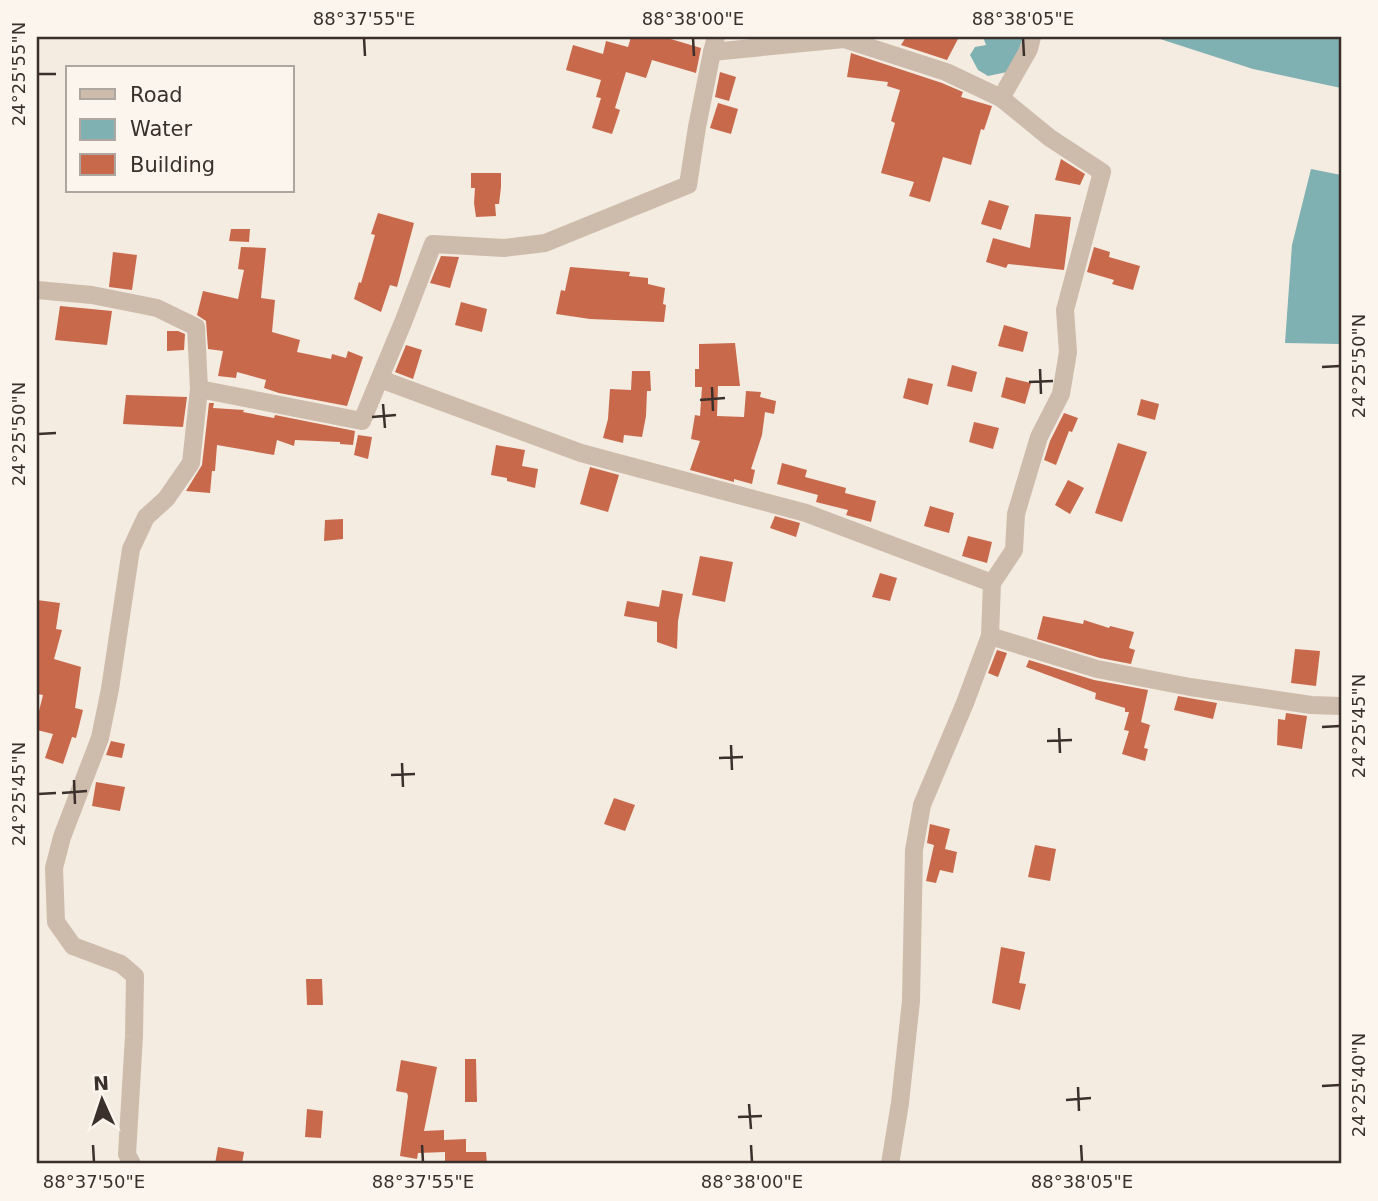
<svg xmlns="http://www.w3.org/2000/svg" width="1378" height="1201" font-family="'DejaVu Sans',sans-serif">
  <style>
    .water { fill: #7fb0b2 }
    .building { fill: #c8694b }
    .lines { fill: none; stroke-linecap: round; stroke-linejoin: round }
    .minor { stroke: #cdbbac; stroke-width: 18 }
    .ticks { fill: none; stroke: #3b302b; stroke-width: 2.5 }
    .neatline { fill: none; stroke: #3b302b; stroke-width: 2.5 }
    .ticks-label { font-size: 18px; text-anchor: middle; fill: #3b302b }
  </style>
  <rect width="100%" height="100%" fill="#f4ebe1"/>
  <g class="water">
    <polygon points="983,37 1023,37 1012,71 988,76 978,70 970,55 975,47 986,45"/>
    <polygon points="1161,37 1341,37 1341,88 1253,69 1160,39"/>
    <polygon points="1311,169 1341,175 1341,344 1285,343 1292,245"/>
  </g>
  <g class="building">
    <polygon points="631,37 664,37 701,48 696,73 652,60 646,78 626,72 615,108 620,110 612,134 592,128 601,98 596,97 601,80 566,70 573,45 603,54 606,41 628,47"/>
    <polygon points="906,37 959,37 947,60 901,45"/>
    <polygon points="851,53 942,83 963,92 961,97 992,106 984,130 981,129 971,165 943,157 930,202 909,196 914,182 881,173 895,123 891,121 900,90 887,86 888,82 847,77"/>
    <polygon points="720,72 736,77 729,101 715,97"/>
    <polygon points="718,103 738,109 731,134 710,128"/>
    <polygon points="1061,159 1085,174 1080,185 1055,180"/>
    <polygon points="471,173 501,173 501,187 499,204 495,204 496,216 476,217 474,203 475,188 471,188"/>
    <polygon points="989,200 1009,206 1001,230 981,224"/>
    <polygon points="378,213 414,223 397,287 390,285 381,312 354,299 359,282 361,283 375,235 371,234"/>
    <polygon points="1035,214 1071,217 1064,270 1008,264 1006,268 986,262 993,238 1030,248"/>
    <polygon points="231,229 250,229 249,242 229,241"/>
    <polygon points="241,247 266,248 261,298 275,300 272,332 300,340 297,352 331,359 332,354 346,358 348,351 363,357 347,406 279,393 264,388 266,380 237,372 236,378 218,376 223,351 208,349 206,321 197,315 203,291 238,299 244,270 238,269"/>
    <polygon points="1094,247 1110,252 1109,257 1140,266 1133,290 1112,284 1114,280 1087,272"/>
    <polygon points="113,252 137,255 132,290 109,287"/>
    <polygon points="441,256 459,257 450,288 430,283"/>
    <polygon points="570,267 630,272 629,276 648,278 648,284 665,288 663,304 666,305 664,322 590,319 556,314 561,290 565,291"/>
    <polygon points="461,302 487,309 482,332 455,325"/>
    <polygon points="60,306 112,311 107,345 55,340"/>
    <polygon points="1004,325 1028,332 1023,352 998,346"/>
    <polygon points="167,331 178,331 185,334 184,350 167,351"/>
    <polygon points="735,343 740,386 718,386 717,416 744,417 746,391 761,392 760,397 776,401 774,414 765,412 762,435 751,469 755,470 752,484 734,479 734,482 690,470 700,441 691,439 695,415 700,416 702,387 695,387 695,369 699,369 699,344"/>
    <polygon points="406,345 422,350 413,379 395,372"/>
    <polygon points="952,365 977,372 972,392 947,386"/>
    <polygon points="632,371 650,371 651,391 647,391 646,416 642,437 624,435 623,443 603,438 608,419 610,389 631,390"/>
    <polygon points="1006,377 1031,383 1025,404 1001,397"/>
    <polygon points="908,378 933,384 928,405 903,398"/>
    <polygon points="126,395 187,397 183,427 123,424"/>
    <polygon points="1141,399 1159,404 1155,420 1137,415"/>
    <polygon points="209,403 214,403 213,408 244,410 243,412 274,418 275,415 355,431 353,445 340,444 340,442 295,440 294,446 277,440 274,455 217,445 215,471 212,471 210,493 186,491 202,465"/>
    <polygon points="1064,413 1078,418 1072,432 1069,431 1056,465 1044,460 1050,441"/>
    <polygon points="974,422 999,428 993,449 969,442"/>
    <polygon points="358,435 372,437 368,459 354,455"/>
    <polygon points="1118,443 1147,452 1122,522 1095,513"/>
    <polygon points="496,445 525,450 522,466 538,469 535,488 507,481 507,478 491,475"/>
    <polygon points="782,463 807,470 805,477 846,488 845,493 876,501 871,522 846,515 848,510 816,502 818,495 777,484"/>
    <polygon points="590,467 619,475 608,512 580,504"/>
    <polygon points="1068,480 1084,488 1070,514 1055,505"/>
    <polygon points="930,506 954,513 949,533 924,526"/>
    <polygon points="775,516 800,523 796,537 770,528"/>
    <polygon points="343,519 343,539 324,541 325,520"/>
    <polygon points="968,536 992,542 987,563 962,556"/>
    <polygon points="700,556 733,562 725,602 692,595"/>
    <polygon points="880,573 897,578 890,601 872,597"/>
    <polygon points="662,590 683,594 678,621 677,649 657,642 657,622 624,616 627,601 659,607"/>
    <polygon points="37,600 60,603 56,629 62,630 54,659 81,667 75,708 83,710 76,738 72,737 63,764 45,758 53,734 37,730 37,719 43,695 37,694"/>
    <polygon points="1043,616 1083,624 1084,620 1109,628 1110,626 1134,632 1129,648 1135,650 1131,664 1100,658 1037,639"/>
    <polygon points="1295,649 1320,651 1316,686 1291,683"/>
    <polygon points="997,650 1007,653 998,677 988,673"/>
    <polygon points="1029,660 1094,680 1148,690 1141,722 1150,725 1144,748 1148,749 1145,761 1122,754 1129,731 1124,730 1129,712 1125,712 1125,708 1095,699 1096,693 1026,667"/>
    <polygon points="1178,696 1217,703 1213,719 1174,710"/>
    <polygon points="1286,713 1307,716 1302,749 1277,745 1278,719 1285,720"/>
    <polygon points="111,741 125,744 122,758 106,755"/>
    <polygon points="96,782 125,787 120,811 92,806"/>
    <polygon points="614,798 635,805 625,831 604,824"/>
    <polygon points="930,824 950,829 945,849 957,852 953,873 940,870 936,883 926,881 934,845 927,843"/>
    <polygon points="1035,845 1056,849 1050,881 1028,877"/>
    <polygon points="1001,947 1025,952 1019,983 1026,984 1020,1010 992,1003"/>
    <polygon points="306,979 322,979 323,1005 307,1005"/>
    <polygon points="465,1059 476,1059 477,1102 465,1102"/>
    <polygon points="401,1060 437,1067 424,1131 444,1130 444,1140 466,1139 466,1152 486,1152 487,1164 445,1164 445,1152 418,1153 417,1159 400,1156 408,1096 407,1093 396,1091"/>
    <polygon points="307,1109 323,1111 321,1138 305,1137"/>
    <polygon points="218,1147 244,1152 242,1164 215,1164"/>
  </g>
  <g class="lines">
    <g class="minor">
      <polyline points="716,37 712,52 844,39 946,72 1001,98 1029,49 1032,37"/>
      <polyline points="37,290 92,295 157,308 196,327 199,389 362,421 404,320 433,244 504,248 545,243 688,185 697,127 712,52"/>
      <polyline points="380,379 581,453 806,513 992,583"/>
      <polyline points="990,636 1097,669 1190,687 1311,705 1341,706"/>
      <polyline points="132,1164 127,1154 134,1036 135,976 121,964 73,946 56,922 54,868 62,837 100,738 110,689 131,549 146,517 166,499 191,463 199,389"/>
      <polyline points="890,1164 900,1103 911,1001 914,850 922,805 965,703 990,636 992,583 1014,550 1016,514 1039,437 1061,394 1068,352 1065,310 1102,172 1050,138 1001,98"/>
    </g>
  </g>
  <path class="ticks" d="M364 38 365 56M693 38 694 56M1023 38 1024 56M38 74H56M1322 367 1340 366M1040 369 1041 394M1029 382 1053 381M712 387 713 411M700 400 725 398M383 404 385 428M372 417 396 415M38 434 56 433M1322 727 1340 726M1059 728 1060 753M1047 741 1072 740M731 745 732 770M719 758 743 757M402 763 403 787M391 775 415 774M74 780 75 804M62 793 87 791M38 794 56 793M1322 1086 1340 1085M1078 1087 1079 1111M1066 1100 1091 1098M749 1104 751 1129M738 1117 762 1116M93 1145 94 1162M422 1145 423 1162M751 1145 752 1162M1081 1145 1082 1162"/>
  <rect width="1378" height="1201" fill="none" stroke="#fbf5ee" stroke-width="77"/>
  <rect x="66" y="66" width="228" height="126" fill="#fbf5ee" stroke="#aea6a0" stroke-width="2"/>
  <rect x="80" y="89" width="35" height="10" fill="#cdbbac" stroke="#aea6a0" stroke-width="2"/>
  <text x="130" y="102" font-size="21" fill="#3b302b">Road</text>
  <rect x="80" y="119" width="35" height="21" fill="#7fb0b2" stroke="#aea6a0" stroke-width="2"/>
  <text x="130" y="136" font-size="21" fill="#3b302b">Water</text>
  <rect x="80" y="154" width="35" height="21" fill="#c8694b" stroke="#aea6a0" stroke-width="2"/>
  <text x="130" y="172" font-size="21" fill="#3b302b">Building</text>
  <g transform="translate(102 1100) rotate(357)" stroke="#fbf5ee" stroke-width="5" paint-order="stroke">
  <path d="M0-5L12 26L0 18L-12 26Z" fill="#3b302b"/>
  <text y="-10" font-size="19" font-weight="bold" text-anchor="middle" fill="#3b302b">N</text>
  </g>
  <rect x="38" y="38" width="1302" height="1124" class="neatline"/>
  <g class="ticks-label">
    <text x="364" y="25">88°37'55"E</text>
    <text x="693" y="25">88°38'00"E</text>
    <text x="1023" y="25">88°38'05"E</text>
    <text transform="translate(19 74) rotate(-90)" y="6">24°25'55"N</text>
    <text transform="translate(1359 366) rotate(-90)" y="6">24°25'50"N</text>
    <text transform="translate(19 434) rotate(-90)" y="6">24°25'50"N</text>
    <text transform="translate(1359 726) rotate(-90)" y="6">24°25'45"N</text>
    <text transform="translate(19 794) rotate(-90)" y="6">24°25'45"N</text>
    <text transform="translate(1359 1085) rotate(-90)" y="6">24°25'40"N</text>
    <text x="94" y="1188">88°37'50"E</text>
    <text x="423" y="1188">88°37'55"E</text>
    <text x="752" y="1188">88°38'00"E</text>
    <text x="1082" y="1188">88°38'05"E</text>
  </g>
</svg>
